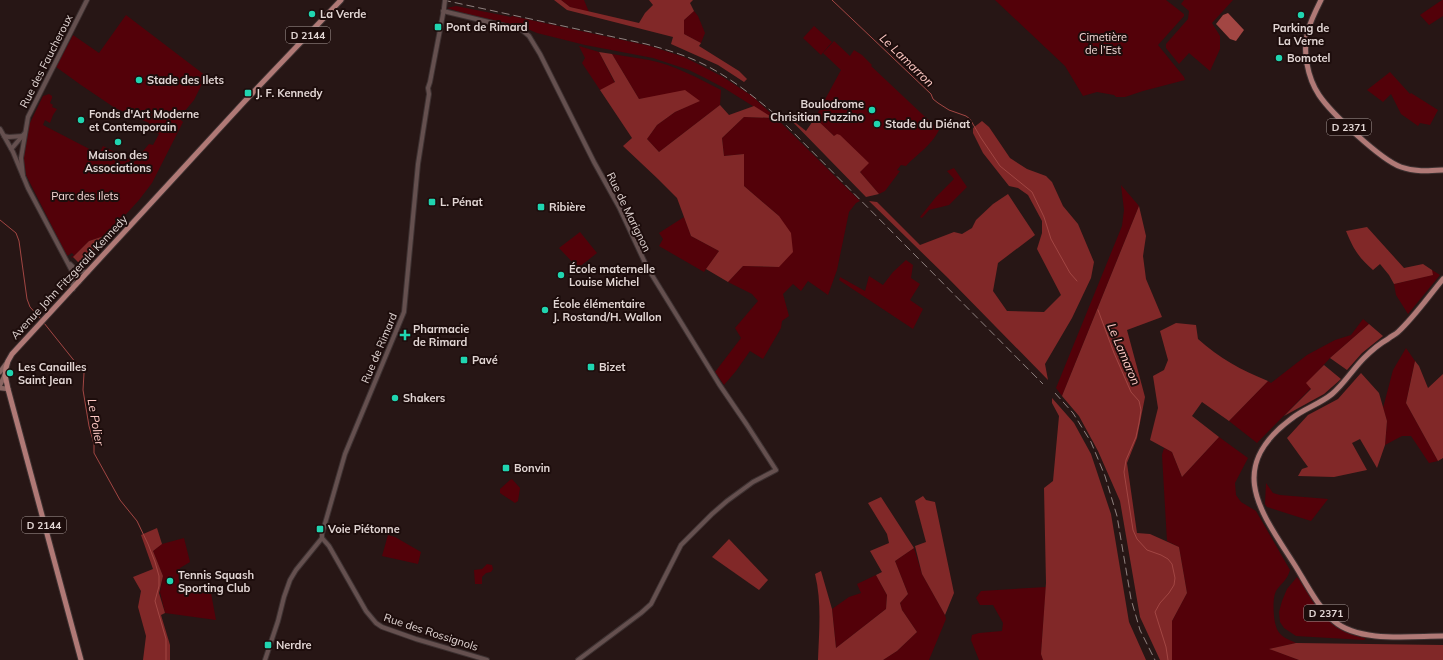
<svg xmlns="http://www.w3.org/2000/svg" width="1443" height="660" font-family="Mulish,sans-serif">
  <style>
    .green { fill: #530109 }
    .forest { fill: #812828 }
    .water { fill: #a24643 }
    .lines { fill: none; stroke-linecap: round; stroke-linejoin: round }
    .stream { stroke: #a24643; stroke-width: 1 }
    .tertiary-casing { stroke: #3d3131; stroke-width: 6 }
    .secondary-casing { stroke: #3d3131; stroke-width: 6 }
    .primary-casing { stroke: #3d3131; stroke-width: 7 }
    .tertiary { stroke: #65504f; stroke-width: 4 }
    .secondary { stroke: #8a6562; stroke-width: 4.5 }
    .primary { stroke: #b07976; stroke-width: 5 }
    .rail { stroke: #8f817f; stroke-width: 1; stroke-dasharray: 8 4; stroke-linecap: butt }
    .tertiary-bridge-casing { stroke: #3d3131; stroke-width: 6; stroke-linecap: butt }
    .tertiary-bridge { stroke: #65504f; stroke-width: 4 }
    .poi-dot { fill: #20d5b0; stroke: #1d0d0c; stroke-width: 1.5 }
    .labels { text-anchor: middle; dominant-baseline: central; stroke-width: 4; stroke-linejoin: round; paint-order: stroke }
    .shield { fill: #1d0d0c; stroke: #a79a98; stroke-width: 1 }
    .shield-label { font-size: 10px; font-weight: bold; fill: #e2d6d4 }
    .poi-label { font-size: 11px; font-weight: bold; fill: #e2d6d4; stroke: #1d0d0c; text-anchor: start }
    .park-label { font-size: 11px; fill: #f5dad7; stroke: #1d0d0c }
    .street-label { font-size: 11px; fill: #e2d6d4; stroke: #1d0d0c }
    .water-label { font-size: 12px; font-style: italic; fill: #fec9c4; stroke: #1d0d0c }
  </style>
  <rect width="100%" height="100%" fill="#271615"/>
  <g class="green">
    <polygon points="561,0 584,0 589,12 570,7"/>
    <polygon points="995,0 1166,0 1184,14 1184,16 1158,45 1184,77 1185,80 1143,91 1125,97 1116,97 1114,95 1097,92 1083,96 1065,66"/>
    <polygon points="1184,0 1233,0 1212,23 1220,36 1220,49 1210,71 1189,53 1179,64 1166,48 1166,44 1188,19 1189,11 1181,4"/>
    <polygon points="1442,0 1443,0 1443,16 1429,25 1420,15"/>
    <polygon points="456,6 511,17 512,16 650,46 684,57 702,66 723,77 752,96 775,117 860,201 856,203 849,212 837,270 828,295 808,281 801,291 793,284 783,294 789,316 782,321 781,328 763,359 750,351 736,371 724,385 715,372 741,338 735,328 758,301 752,294 728,282 743,266 778,267 779,216 744,186 744,154 724,156 722,138 744,117 772,118 724,88 705,78 689,70 653,58 585,45 537,33 523,27 463,13 447,8"/>
    <polygon points="694,11 698,16 705,33 701,43 684,34 684,20"/>
    <polygon points="126,15 206,76 194,100 179,118 183,122 152,183 139,200 107,235 89,241 72,258 71,257 74,255 72,253 67,256 26,175 23,156 29,125 43,96 49,94 52,96 52,98 50,103 53,105 52,107 57,109 53,115 50,123 45,120 43,125 99,154 103,146 134,162 149,144 153,145 159,134 151,131 149,123 115,108 81,85 56,67 73,35 99,53"/>
    <polygon points="814,26 832,42 821,55 803,38"/>
    <path d="M834 41 850 56 854 50 862 55 872 65 871 66 939 130C932 145 917 154 906 166L901 165 897 170 900 171 885 191 879 194 860 172 868 163 834 136 815 118 841 70 823 53Z"/>
    <polygon points="579,46 599,52 615,83 600,90 582,63 585,58"/>
    <path d="M612 54C624 56 637 58 649 60 674 65 698 78 721 90L720 105 659 152 647 139 657 125 675 112 699 101 648 98 639 99Z"/>
    <polygon points="1390,72 1410,94 1411,93 1438,110 1430,125 1420,123 1418,126 1401,114 1391,94 1383,102 1367,90"/>
    <polygon points="954,168 967,187 949,205 929,210 922,218 920,217 936,197 954,179 947,171"/>
    <polygon points="1121,185 1139,206 1062,396 1056,388 1122,226 1124,210"/>
    <polygon points="684,217 691,236 719,251 704,272 659,246 663,239 659,233"/>
    <polygon points="580,232 597,253 578,268 559,248"/>
    <polygon points="906,260 913,265 911,278 920,284 910,300 923,309 913,329 839,280 840,277 865,291 869,276 883,285 893,272"/>
    <polygon points="1432,270 1440,275 1408,314 1396,295 1394,284 1432,275"/>
    <polygon points="1363,319 1369,324 1330,358 1307,383 1311,388 1257,443 1229,421 1268,381 1271,383 1307,355 1335,340 1351,335"/>
    <polygon points="1406,348 1415,361 1406,403 1438,461 1429,463 1411,436 1402,436 1385,445 1387,421 1383,408 1393,370"/>
    <path d="M1219 437 1248 458 1235 483 1236 495 1241 502 1256 511 1290 570C1287 581 1281 583 1276 591 1272 599 1273 623 1278 631 1281 637 1290 640 1296 643L1270 649 1299 660H1172V621L1187 593 1179 547 1167 541 1162 455 1164 448 1172 452 1182 477Z"/>
    <polygon points="512,479 520,488 518,501 515,503 500,493 500,489 510,480"/>
    <polygon points="1266,483 1273,493 1280,495 1328,499 1311,521 1267,507 1265,504"/>
    <polygon points="388,535 395,537 421,552 418,564 382,556"/>
    <polygon points="184,538 190,562 180,568 179,585 191,587 190,591 202,593 207,591 211,593 216,620 165,613 160,592 163,576 153,551 162,544"/>
    <polygon points="914,548 922,574 945,615 946,619 929,660 883,660 897,651 917,632 902,610 900,603 908,594 895,561"/>
    <polygon points="487,564 492,565 493,569 491,572 486,573 482,577 482,584 475,584 474,570 482,569"/>
    <polygon points="876,575 887,595 886,609 836,648 832,609 849,597 861,593 857,584"/>
    <path d="M1297 577C1303 583 1307 591 1311 598 1327 621 1338 632 1366 638L1364 640 1296 636 1284 628 1280 622 1279 612 1282 601 1287 589Z"/>
    <polygon points="1046,587 1041,654 1043,660 979,660 971,640 972,635 979,633 1002,631 1003,623 993,605 980,605 976,598 981,591"/>
  </g>
  <g class="forest">
    <polygon points="554,0 561,0 570,7 639,23 645,13 653,5 649,0 693,0 690,3 694,11 684,20 684,34 701,43 699,46 739,71 747,79 744,82 718,65 671,44 673,37 567,10"/>
    <polygon points="599,52 612,54 639,99 685,90 700,101 675,112 657,125 647,139 659,152 720,105 729,115 754,106 773,118 744,117 722,138 724,156 744,154 744,186 779,216 791,233 793,252 779,267 743,266 728,282 706,269 719,251 691,236 677,198 658,179 623,146 632,138 600,90 615,82"/>
    <polygon points="786,115 806,131 815,118 834,136 837,134 840,135 869,163 860,172 879,194 866,197"/>
    <polygon points="982,121 989,127 1010,158 1027,169 1046,176 1052,182 1063,206 1078,224 1094,262 1091,278 1072,318 1045,364 1048,380 948,278 869,201 877,202 920,245 954,232 962,234 972,228 976,220 993,204 1008,194 1035,235 998,263 993,291 1007,311 1044,312 1061,295 1037,249 1042,233 1042,221 1028,195 1018,188 1009,186 983,153 973,133 973,128"/>
    <polygon points="1139,206 1146,236 1143,256 1146,279 1162,317 1127,330 1145,397 1137,438 1127,463 1137,533 1150,534 1179,547 1187,593 1172,621 1172,660 1160,660 1140,617 1120,501 1098,451 1079,416 1062,396"/>
    <path d="M1367 227 1404 268 1423 264 1432 270 1433 275 1394 284 1389 275 1380 264 1373 270C1358 257 1353 248 1346 231Z"/>
    <polygon points="107,235 108,236 80,264 73,257 89,241"/>
    <path d="M1176 323 1196 325 1198 339C1219 358 1241 370 1268 381L1229 421 1202 402 1192 416 1219 437 1182 477 1172 452 1150 440 1158 408 1153 376 1164 370 1168 360 1160 331Z"/>
    <polygon points="1369,324 1383,336 1362,353 1347,370 1330,358"/>
    <polygon points="1415,361 1419,366 1428,388 1443,374 1443,458 1438,461 1406,403"/>
    <polygon points="1324,365 1341,379 1324,394 1284,416 1311,389 1306,383"/>
    <polygon points="1361,373 1379,393 1387,421 1385,445 1377,468 1360,439 1352,443 1367,470 1334,477 1298,476 1302,469 1308,467 1287,438 1308,415 1338,399"/>
    <polygon points="1052,398 1074,423 1091,454 1111,514 1129,622 1146,660 1043,660 1041,654 1046,583 1044,488 1053,481 1059,416 1052,403"/>
    <polygon points="923,496 926,500 935,502 954,593 945,615 922,574 915,546 926,542 915,501"/>
    <path d="M881 497 914 548 895 561 908 594 900 603 902 610 917 632 897 651 883 660H818C819 631 822 603 815 574L821 571 832 609 836 648 886 609 887 595 876 575 882 572 870 551 889 543 887 534 868 503Z"/>
    <polygon points="157,528 162,544 153,551 163,576 159,593 165,613 161,615 170,645 170,660 143,660 146,636 138,607 141,591 133,577 153,569 141,535"/>
    <polygon points="729,539 768,580 759,590 712,557"/>
    <polygon points="1296,643 1443,645 1443,660 1299,660 1269,649"/>
  </g>
  <polygon class="water" points="1228,13 1244,30 1236,41 1230,39 1216,24 1223,15"/>
  <g class="lines">
    <g class="stream">
      <polyline points="832,0 931,94 933,99 938,103 949,110 966,116 970,119 981,138 1000,166 1032,192 1044,217 1051,239 1070,273 1077,281"/>
      <polyline points="0,220 16,233 19,241 27,299 30,307 41,319"/>
      <polyline points="1098,310 1114,353 1131,392 1139,401 1141,410 1139,423 1136,437 1126,460 1124,472 1133,530 1137,539 1147,550 1161,555 1168,559 1172,564 1175,578 1174,585 1169,593 1160,603 1155,612 1166,647 1168,660"/>
      <polyline points="44,323 84,373 83,390 89,426 94,444 94,453 120,500 137,521 148,544 155,562 159,576 159,586 155,601 166,639 166,660"/>
    </g>
    <defs>
      <g id="tertiary">
        <polyline points="443,11 522,30 529,36 540,54 594,162 619,207 647,267 719,384 747,425 776,470 753,482 727,501 712,514 681,545 651,604 641,613 578,660"/>
        <polyline points="0,129 13,152 28,188 72,271 79,282"/>
        <polyline points="4,136 9,137 23,136"/>
        <polyline points="11,148 13,147 24,134"/>
        <polyline points="23,176 21,158 28,117 87,0"/>
        <polyline points="70,264 77,271 88,272"/>
        <polyline points="72,271 73,289"/>
        <polyline points="322,538 329,546 366,611 376,623 382,627 416,639 487,660"/>
        <polyline points="265,660 278,621 284,597 290,580 296,570 322,538 322,534 345,454 404,312 418,164 429,94 428,88 430,82 444,9"/>
      </g>
      <g id="secondary">
        <polyline points="0,372 8,361"/>
        <polyline points="0,385 5,375"/>
        <polyline points="0,388 8,389"/>
      </g>
      <g id="primary">
        <path d="M1321 0C1310 22 1302 38 1307 64 1309 75 1313 86 1319 95 1331 113 1381 160 1401 167 1415 172 1428 171 1443 170"/>
        <path d="M1443 279C1428 297 1415 316 1398 332 1395 335 1391 336 1388 339 1379 344 1371 351 1364 358 1353 369 1344 384 1332 394 1320 404 1303 409 1291 419 1224 469 1262 513 1296 567 1307 585 1318 607 1334 621 1359 643 1412 636 1443 636"/>
        <polyline points="81,660 8,389 5,375 6,368 8,361 12,354 244,102 341,0"/>
      </g>
    </defs>
    <use href="#tertiary" class="tertiary-casing"/>
    <use href="#secondary" class="secondary-casing"/>
    <use href="#primary" class="primary-casing"/>
    <use href="#tertiary" class="tertiary"/>
    <use href="#secondary" class="secondary"/>
    <use href="#primary" class="primary"/>
    <g class="rail">
      <path d="M443 0 646 44C664 49 682 54 699 62 727 75 752 95 776 115L1043 384"/>
      <polyline points="1055,393 1073,413 1091,442 1105,476 1117,516 1131,599 1140,630 1155,660"/>
    </g>
    <defs>
      <polyline id="tertiary-bridge" points="444,8 445,0"/>
    </defs>
    <use href="#tertiary-bridge" class="tertiary-bridge-casing"/>
    <use href="#tertiary-bridge" class="tertiary-bridge"/>
  </g>
  <g class="poi-dot">
    <circle cx="312" cy="14" r="4"/>
    <circle cx="1301" cy="15" r="4"/>
    <rect x="434" y="23" width="8" height="8" rx="2"/>
    <circle cx="1279" cy="58" r="4"/>
    <circle cx="139" cy="80" r="4"/>
    <rect x="244" y="89" width="8" height="8" rx="2"/>
    <circle cx="872" cy="110" r="4"/>
    <circle cx="81" cy="120" r="4"/>
    <circle cx="877" cy="124" r="4"/>
    <circle cx="118" cy="142" r="4"/>
    <rect x="428" y="198" width="8" height="8" rx="2"/>
    <rect x="537" y="203" width="8" height="8" rx="2"/>
    <circle cx="561" cy="275" r="4"/>
    <circle cx="545" cy="310" r="4"/>
    <path d="M403 329h4v4h4v4h-4v4h-4v-4h-4v-4h4z"/>
    <rect x="460" y="356" width="8" height="8" rx="2"/>
    <rect x="587" y="363" width="8" height="8" rx="2"/>
    <circle cx="10" cy="373" r="4"/>
    <circle cx="395" cy="398" r="4"/>
    <rect x="502" y="464" width="8" height="8" rx="2"/>
    <rect x="316" y="525" width="8" height="8" rx="2"/>
    <circle cx="170" cy="581" r="4"/>
    <rect x="264" y="641" width="8" height="8" rx="2"/>
  </g>
  <g class="labels">
    <g class="shield">
      <rect x="286" y="27" width="44" height="16" rx="3"/>
      <rect x="1327" y="119" width="44" height="16" rx="3"/>
      <rect x="22" y="517" width="44" height="16" rx="3"/>
      <rect x="1304" y="605" width="44" height="16" rx="3"/>
    </g>
    <g class="shield-label">
      <text x="308" y="35">D 2144</text>
      <text x="1349" y="127">D 2371</text>
      <text x="44" y="525">D 2144</text>
      <text x="1326" y="613">D 2371</text>
    </g>
    <g class="poi-label">
      <text x="320" y="14">La Verde</text>
      <text x="446" y="27">Pont de Rimard</text>
      <text x="1301" y="28" text-anchor="middle">Parking de<tspan x="1301" dy="13">La Verne</tspan></text>
      <text x="1287" y="58">Bomotel</text>
      <text x="147" y="80">Stade des Ilets</text>
      <text x="256" y="93">J. F. Kennedy</text>
      <text x="864" y="104" text-anchor="end">Boulodrome<tspan x="864" dy="13">Chrisitian Fazzino</tspan></text>
      <text x="89" y="114">Fonds d'Art Moderne<tspan x="89" dy="13">et Contemporain</tspan></text>
      <text x="885" y="124">Stade du Diénat</text>
      <text x="118" y="155" text-anchor="middle">Maison des<tspan x="118" dy="13">Associations</tspan></text>
      <text x="440" y="202">L. Pénat</text>
      <text x="549" y="207">Ribière</text>
      <text x="569" y="269">École maternelle<tspan x="569" dy="13">Louise Michel</tspan></text>
      <text x="553" y="304">École élémentaire<tspan x="553" dy="13">J. Rostand/H. Wallon</tspan></text>
      <text x="413" y="329">Pharmacie<tspan x="413" dy="13">de Rimard</tspan></text>
      <text x="472" y="360">Pavé</text>
      <text x="18" y="367">Les Canailles<tspan x="18" dy="13">Saint Jean</tspan></text>
      <text x="599" y="367">Bizet</text>
      <text x="403" y="398">Shakers</text>
      <text x="514" y="468">Bonvin</text>
      <text x="328" y="529">Voie Piétonne</text>
      <text x="178" y="575">Tennis Squash<tspan x="178" dy="13">Sporting Club</tspan></text>
      <text x="276" y="645">Nerdre</text>
    </g>
    <g class="park-label">
      <text x="1103" y="37">Cimetière<tspan x="1103" dy="13">de l’Est</tspan></text>
      <text x="85" y="196">Parc des Ilets</text>
    </g>
    <g class="street-label">
      <text transform="translate(46 61) rotate(-63)">Rue des Faucheroux</text>
      <text transform="translate(629 212) rotate(64)">Rue de Marignon</text>
      <text transform="translate(69 277) rotate(-47)">Avenue John Fitzgerald Kennedy</text>
      <text transform="translate(379 348) rotate(-67)">Rue de Rimard</text>
      <text transform="translate(431 632) rotate(18)">Rue des Rossignols</text>
    </g>
    <g class="water-label">
      <text transform="translate(907 60) rotate(44)">Le Lamarron</text>
      <text transform="translate(1124 354) rotate(67)">Le Lamaron</text>
      <text transform="translate(96 422) rotate(80)">Le Polier</text>
    </g>
  </g>
</svg>
